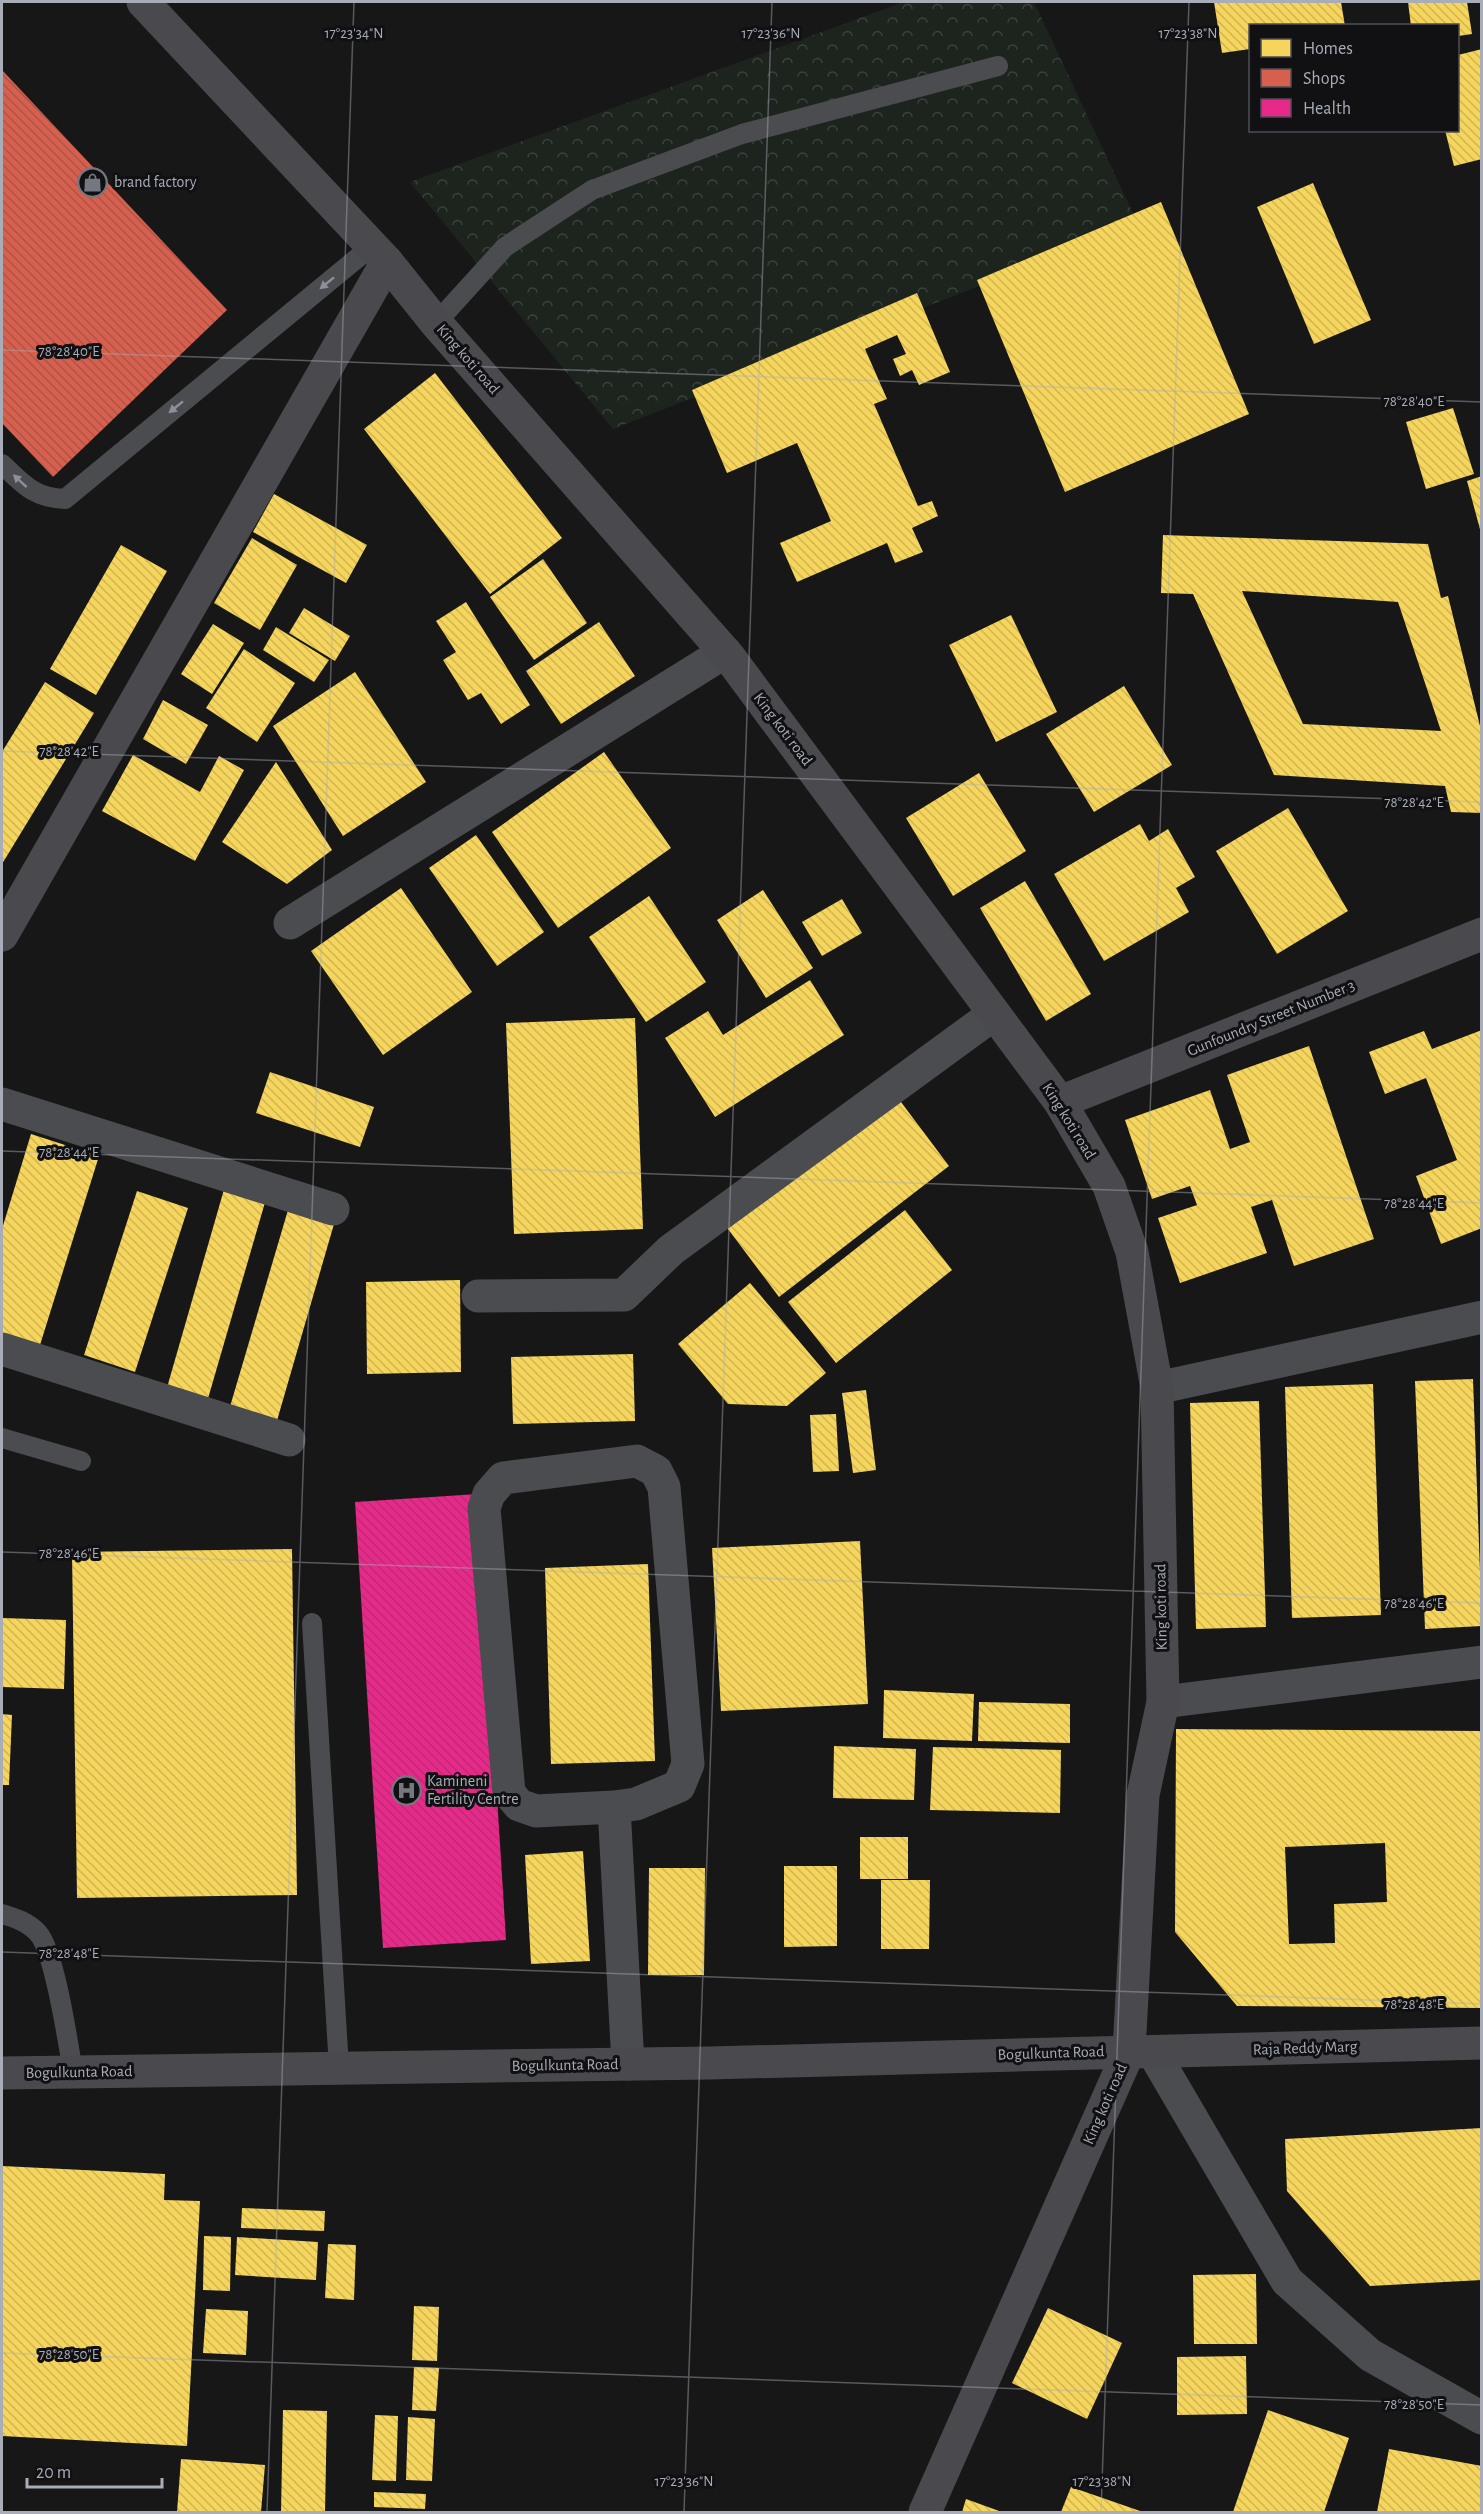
<svg xmlns="http://www.w3.org/2000/svg" width="1483" height="2514" font-family="'Alegreya Sans',sans-serif">
  <style>
    .park { fill: url(#park-crowns) }
    .homes { fill: url(#homes-back-hatch); fill-rule: evenodd }
    .shops { fill: url(#shops-back-hatch) }
    .health { fill: url(#health-back-hatch) }
    .lines { fill: none; stroke-linecap: round; stroke-linejoin: round }
    .lane { stroke: #4b4c50; stroke-width: 20 }
    .street { stroke: #4b4c50; stroke-width: 33 }
    .secondary { stroke: #4a4a4e; stroke-width: 33 }
    .oneway { fill: #8c9099 }
    .ticks { fill: none; stroke: #a8adb8; stroke-width: 1.5; stroke-opacity: 0.45 }
    .labels { text-anchor: middle; dominant-baseline: central; stroke-width: 6; stroke-linejoin: round; paint-order: stroke }
    .poi-label { font-size: 16px; fill: #a8adb8; stroke: #111113; text-anchor: start }
    .street-label { font-size: 16px; fill: #a8adb8; stroke: #111113 }
    .ticks-label { font-size: 15px; text-anchor: middle; fill: #a8adb8; stroke: #111113; stroke-width: 6; stroke-linejoin: round; paint-order: stroke }
  </style>
  <defs>
    <pattern id="park-crowns" width="20" height="18" patternUnits="userSpaceOnUse" patternTransform="scale(1.5)"><rect width="20" height="18" fill="#1d241e"/><path d="M2 6a3 3 0 1 1 6 0M12 15a3 3 0 1 1 6 0" fill="none" stroke="#3b413d"/></pattern>
    <pattern id="homes-back-hatch" width="6" height="6" patternUnits="userSpaceOnUse" patternTransform="scale(1.5)"><rect width="6" height="6" fill="#f6d55c"/><path d="M-1 5l2 2M0 0l6 6M5-1l2 2" fill="none" stroke="#cfb555"/></pattern>
    <pattern id="shops-back-hatch" width="6" height="6" patternUnits="userSpaceOnUse" patternTransform="scale(1.5)"><rect width="6" height="6" fill="#d6604d"/><path d="M-1 5l2 2M0 0l6 6M5-1l2 2" fill="none" stroke="#ad5548"/></pattern>
    <pattern id="health-back-hatch" width="6" height="6" patternUnits="userSpaceOnUse" patternTransform="scale(1.5)"><rect width="6" height="6" fill="#e7298a"/><path d="M-1 5l2 2M0 0l6 6M5-1l2 2" fill="none" stroke="#ba2c75"/></pattern>
  </defs>
  <rect width="100%" height="100%" fill="#171717"/>
  <polygon class="park" points="904,2 1034,2 1138,224 613,429 410,182"/>
  <g class="homes">
    <polygon points="1214,2 1341,2 1345,26 1250,26 1250,49 1222,53"/>
    <polygon points="1408,2 1467,2 1472,34 1458,36 1458,26 1411,26"/>
    <polygon points="1482,49 1482,159 1454,166 1445,130 1458,130 1458,55"/>
    <polygon points="1313,183 1371,320 1314,344 1257,207"/>
    <polygon points="1161,202 1249,414 1065,492 977,280"/>
    <polygon points="917,293 950,372 919,385 912,370 900,376 893,359 906,354 897,335 865,349 887,399 874,404 918,506 932,501 938,516 912,528 923,552 895,563 887,543 797,582 780,543 831,521 797,443 727,473 692,390"/>
    <polygon points="435,373 562,538 490,594 364,429"/>
    <polygon points="1453,408 1474,474 1426,489 1406,422"/>
    <polygon points="1482,476 1482,533 1481,533 1467,481"/>
    <polygon points="274,494 367,545 346,583 253,532"/>
    <path d="M1163 535 1428 544 1441 598 1448 596 1482 734V813L1451 812 1445 786 1274 775 1193 594 1161 593ZM1242 591 1398 602 1441 731 1303 724Z"/>
    <polygon points="252,538 297,565 260,630 214,603"/>
    <polygon points="121,545 167,571 96,695 50,669"/>
    <polygon points="543,559 587,623 534,660 490,597"/>
    <polygon points="466,602 530,705 501,724 481,693 468,700 443,660 456,652 436,621"/>
    <polygon points="304,608 350,636 335,661 289,633"/>
    <polygon points="1011,615 1057,712 996,742 949,645"/>
    <polygon points="599,622 635,676 561,724 526,671"/>
    <polygon points="213,624 244,643 212,694 181,674"/>
    <polygon points="276,627 329,660 314,682 263,650"/>
    <polygon points="244,649 295,683 257,742 206,708"/>
    <polygon points="355,672 426,782 343,836 273,726"/>
    <polygon points="45,682 94,713 2,864 2,752"/>
    <polygon points="1124,686 1172,765 1094,812 1046,734"/>
    <polygon points="163,700 208,725 186,764 143,739"/>
    <polygon points="604,752 671,848 558,928 492,832"/>
    <polygon points="133,755 200,792 219,756 244,770 195,861 102,811"/>
    <polygon points="276,762 332,850 287,884 222,842"/>
    <polygon points="979,773 1026,851 953,896 906,818"/>
    <polygon points="1288,808 1348,911 1277,954 1216,851"/>
    <polygon points="1140,824 1149,841 1168,829 1195,877 1176,888 1189,912 1104,961 1054,874"/>
    <polygon points="476,835 544,932 497,966 429,868"/>
    <polygon points="1025,881 1091,994 1046,1021 980,908"/>
    <polygon points="401,888 472,992 383,1055 311,951"/>
    <polygon points="763,890 813,968 766,998 717,920"/>
    <polygon points="649,896 706,982 646,1022 589,937"/>
    <polygon points="842,899 862,933 822,956 802,922"/>
    <polygon points="810,980 844,1035 715,1117 665,1038 708,1011 723,1035"/>
    <polygon points="635,1018 643,1229 514,1234 506,1023"/>
    <polygon points="1482,1030 1482,1228 1441,1244 1416,1176 1457,1160 1426,1078 1385,1094 1369,1052 1424,1031 1432,1049"/>
    <polygon points="1309,1046 1374,1239 1294,1266 1272,1200 1251,1207 1267,1253 1180,1283 1158,1218 1197,1205 1190,1186 1152,1199 1125,1120 1210,1090 1230,1149 1250,1142 1227,1075"/>
    <polygon points="270,1072 374,1107 360,1147 256,1113"/>
    <polygon points="895,1094 949,1166 779,1297 725,1225"/>
    <polygon points="31,1134 99,1156 40,1345 2,1333 2,1229"/>
    <polygon points="225,1186 266,1199 207,1402 166,1391"/>
    <polygon points="137,1191 188,1208 135,1372 84,1355"/>
    <polygon points="288,1210 334,1224 276,1424 229,1410"/>
    <polygon points="905,1210 952,1270 836,1363 788,1302"/>
    <polygon points="460,1280 461,1372 367,1374 366,1282"/>
    <polygon points="750,1283 826,1373 787,1406 728,1404 678,1344"/>
    <polygon points="633,1354 635,1421 513,1424 511,1357"/>
    <polygon points="1473,1379 1482,1626 1425,1629 1415,1381"/>
    <polygon points="1373,1384 1381,1615 1292,1618 1285,1387"/>
    <polygon points="866,1390 876,1470 853,1473 842,1393"/>
    <polygon points="1259,1401 1266,1627 1196,1629 1190,1403"/>
    <polygon points="836,1414 839,1471 813,1472 810,1415"/>
    <polygon points="860,1541 868,1704 721,1711 712,1548"/>
    <polygon points="292,1549 297,1895 77,1898 72,1552"/>
    <polygon points="648,1564 655,1761 551,1764 545,1568"/>
    <polygon points="2,1618 66,1620 64,1689 2,1687"/>
    <polygon points="884,1690 974,1694 972,1741 883,1738"/>
    <polygon points="979,1702 1070,1704 1070,1743 978,1741"/>
    <polygon points="2,1714 12,1715 9,1785 2,1785"/>
    <path d="M1176 1729 1482 1731V2008L1237 2006 1175 1932ZM1385 1843 1387 1902 1334 1904 1335 1943 1289 1944 1285 1847Z"/>
    <polygon points="834,1746 916,1749 914,1800 833,1798"/>
    <polygon points="933,1747 1061,1750 1060,1813 930,1810"/>
    <rect x="860" y="1837" width="48" height="42"/>
    <polygon points="583,1851 590,1961 531,1964 525,1855"/>
    <polygon points="784,1866 837,1866 837,1946 784,1947"/>
    <polygon points="649,1868 705,1868 704,1975 648,1975"/>
    <polygon points="881,1880 930,1880 929,1949 881,1949"/>
    <polygon points="1482,2128 1482,2280 1370,2286 1287,2191 1285,2139"/>
    <polygon points="2,2166 165,2174 164,2200 200,2201 187,2446 2,2436"/>
    <polygon points="242,2208 325,2211 324,2231 241,2228"/>
    <polygon points="204,2236 231,2237 230,2291 203,2290"/>
    <polygon points="237,2237 318,2242 316,2280 235,2275"/>
    <polygon points="328,2244 356,2245 354,2300 325,2298"/>
    <polygon points="1256,2274 1257,2344 1194,2344 1193,2275"/>
    <polygon points="414,2306 439,2307 437,2361 412,2360"/>
    <polygon points="1048,2308 1122,2343 1087,2419 1012,2383"/>
    <polygon points="206,2309 248,2311 246,2355 203,2353"/>
    <polygon points="1246,2356 1247,2414 1177,2415 1177,2357"/>
    <polygon points="414,2367 439,2368 436,2411 412,2410"/>
    <polygon points="283,2410 327,2411 325,2512 281,2512"/>
    <polygon points="1268,2410 1349,2438 1324,2512 1233,2512"/>
    <polygon points="375,2415 398,2416 396,2481 372,2480"/>
    <polygon points="408,2417 435,2419 432,2481 406,2480"/>
    <polygon points="1389,2449 1482,2466 1482,2512 1377,2512"/>
    <polygon points="181,2459 265,2465 261,2512 177,2512"/>
    <polygon points="1071,2487 1143,2512 1061,2512"/>
    <polygon points="374,2492 426,2494 425,2509 374,2507"/>
    <polygon points="966,2499 1002,2512 962,2512"/>
  </g>
  <polygon class="shops" points="2,70 227,310 53,477 2,423"/>
  <polygon class="health" points="478,1494 506,1940 383,1948 355,1502"/>
  <g class="lines">
    <g class="lane">
      <polyline points="436,323 505,247 592,190 742,134 998,66"/>
      <path d="M2 464C23 484 34 498 65 499L372 246"/>
      <polyline points="2,1438 81,1461"/>
      <polyline points="312,1623 339,2068"/>
      <path d="M2 1914C15 1918 28 1922 38 1933 55 1952 68 2043 73 2072"/>
    </g>
    <g class="street">
      <polyline points="290,923 725,652"/>
      <polyline points="2,1104 333,1209"/>
      <polyline points="478,1296 624,1295 671,1250 994,1014"/>
      <polyline points="2,1349 289,1440"/>
      <polyline points="1157,1388 1482,1317"/>
      <polyline points="1163,1702 1482,1662"/>
      <polyline points="614,1807 636,1804 679,1786 688,1764 664,1487 656,1471 637,1461 503,1478 489,1494 484,1508 509,1793 519,1805 536,1811 614,1807 628,2064"/>
      <polyline points="1153,2052 1287,2281 1370,2355 1482,2418"/>
    </g>
    <g class="secondary">
      <polyline points="143,2 387,262 436,323 730,658 1060,1102 1109,1186 1132,1252 1157,1388 1163,1702 1143,1795 1129,2051 925,2512"/>
      <polyline points="2,935 387,262"/>
      <polyline points="1060,1102 1482,934"/>
      <polyline points="2,2073 710,2063 1482,2043"/>
    </g>
  </g>
  <defs><path id="oneway-solid" d="M-6-.8H1V-3.2L6.5 0L1 3.2V.8H-6Z" transform="scale(1.5)"/></defs>
  <g class="oneway">
    <use href="#oneway-solid" transform="translate(327 283) rotate(141)"/>
    <use href="#oneway-solid" transform="translate(176 407) rotate(141)"/>
    <use href="#oneway-solid" transform="translate(20 481) rotate(-137)"/>
  </g>
  <path class="ticks" d="M2 350 1482 402M2 751 1482 802M2 1151 1482 1203M2 1552 1482 1603M2 1952 1482 2004M2 2353 1482 2405M267 2512 354 2M684 2512 772 2M1101 2512 1189 2"/>
  <defs>
    <symbol id="shop-ring" viewBox="-11 -11 22 22"><circle r="9.5" fill="#111113" stroke="#757880" stroke-width="1.5"/><path d="M-5-2.5h2.3a2.7 3.5 0 0 1 5.4 0H5L5.5 6h-11ZM-1.5-2.5h3a1.5 2.3 0 0 0-3 0Z" fill="#757880"/></symbol>
    <symbol id="hospital-ring" viewBox="-11 -11 22 22"><circle r="9.5" fill="#111113" stroke="#757880" stroke-width="1.5"/><path d="M-5-5h3v3.5h4V-5h3V5h-3V1.5h-4V5h-3Z" fill="#757880"/></symbol>
  </defs>
  <g fill-rule="evenodd">
    <use href="#shop-ring" x="76" y="166" width="33" height="33"/>
    <use href="#hospital-ring" x="390" y="1774" width="33" height="33"/>
  </g>
  <g class="labels">
    <g class="poi-label">
      <text x="114" y="182">brand factory</text>
      <text x="427" y="1781">Kamineni<tspan x="427" dy="18">Fertility Centre</tspan></text>
    </g>
    <g class="street-label">
      <text transform="translate(468 359) rotate(49)">King koti road</text>
      <text transform="translate(783 729) rotate(53)">King koti road</text>
      <text transform="translate(1271 1018) rotate(-22)">Gunfoundry Street Number 3</text>
      <text transform="translate(1069 1121) rotate(58)">King koti road</text>
      <text transform="translate(1161 1607) rotate(-91)">King koti road</text>
      <text transform="translate(1305 2048) rotate(-2)">Raja Reddy Marg</text>
      <text transform="translate(1051 2053) rotate(-2)">Bogulkunta Road</text>
      <text transform="translate(565 2065) rotate(-1)">Bogulkunta Road</text>
      <text transform="translate(79 2072) rotate(-1)">Bogulkunta Road</text>
      <text transform="translate(1105 2104) rotate(-66)">King koti road</text>
    </g>
  </g>
  <g class="ticks-label">
    <text x="354" y="38">17°23'34"N</text>
    <text x="771" y="38">17°23'36"N</text>
    <text x="1188" y="38">17°23'38"N</text>
    <text x="69" y="356">78°28'40"E</text>
    <text x="1414" y="406">78°28'40"E</text>
    <text x="69" y="756">78°28'42"E</text>
    <text x="1414" y="807">78°28'42"E</text>
    <text x="69" y="1157">78°28'44"E</text>
    <text x="1414" y="1208">78°28'44"E</text>
    <text x="69" y="1558">78°28'46"E</text>
    <text x="1414" y="1608">78°28'46"E</text>
    <text x="69" y="1958">78°28'48"E</text>
    <text x="1414" y="2009">78°28'48"E</text>
    <text x="69" y="2359">78°28'50"E</text>
    <text x="1414" y="2409">78°28'50"E</text>
    <text x="684" y="2486">17°23'36"N</text>
    <text x="1102" y="2486">17°23'38"N</text>
  </g>
  <rect width="1483" height="2514" fill="none" stroke="#a8adb8" stroke-width="6"/>
  <rect x="1249" y="24" width="210" height="108" fill="#111113" stroke="#4d4f55" stroke-width="1.5"/>
  <rect x="1261" y="39" width="30" height="18" fill="#f6d55c" stroke="#4d4f55" stroke-width="1.5"/>
  <text x="1303" y="54" font-size="18" fill="#a8adb8">Homes</text>
  <rect x="1261" y="69" width="30" height="18" fill="#d6604d" stroke="#4d4f55" stroke-width="1.5"/>
  <text x="1303" y="84" font-size="18" fill="#a8adb8">Shops</text>
  <rect x="1261" y="99" width="30" height="18" fill="#e7298a" stroke="#4d4f55" stroke-width="1.5"/>
  <text x="1303" y="114" font-size="18" fill="#a8adb8">Health</text>
  <path d="M27 2478v9h135v-9" fill="none" stroke="#a8adb8" stroke-width="3"/>
  <text x="36" y="2478" font-size="18" fill="#a8adb8" stroke="#111113" stroke-width="4.5" paint-order="stroke">20 m</text>
</svg>
